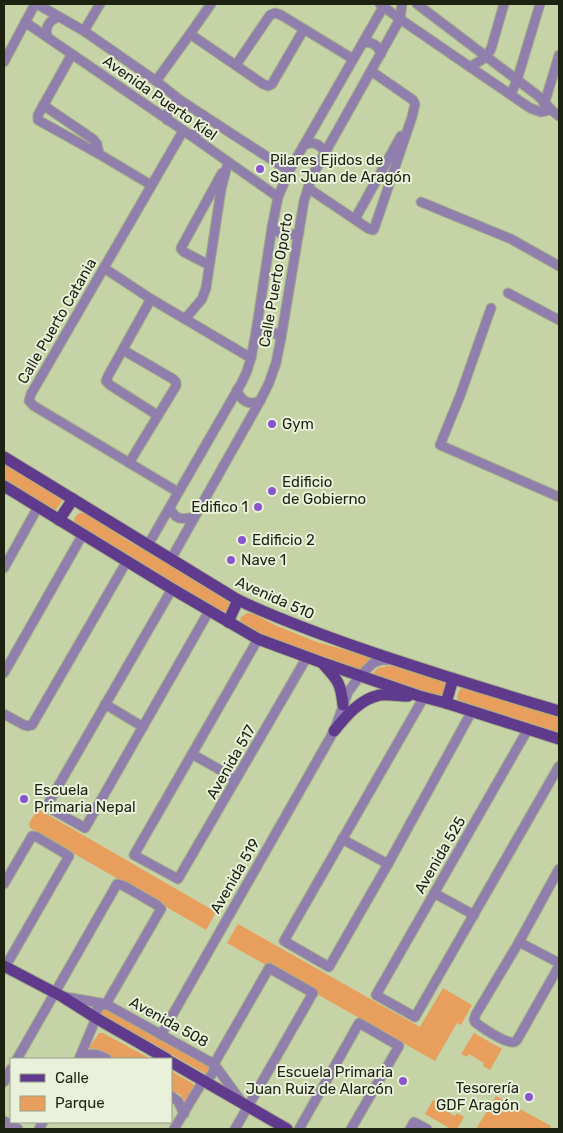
<svg xmlns="http://www.w3.org/2000/svg" width="563" height="1133" font-family="Rubik,sans-serif">
  <style>
    .green { fill: #e89f5e }
    .lines { fill: none; stroke-linecap: round; stroke-linejoin: round }
    .minor-casing { stroke: #a4af88; stroke-width: 11 }
    .major-casing { stroke: #a4af88; stroke-width: 13 }
    .minor { stroke: #907fad; stroke-width: 9 }
    .major { stroke: #5f3a8d; stroke-width: 11 }
    .poi-dot { fill: #8954cc; stroke: #eaf1da; stroke-width: 2 }
    .labels { text-anchor: middle; dominant-baseline: central; stroke-width: 4; stroke-linejoin: round; paint-order: stroke }
    .street-label { font-size: 15px; fill: #1c2110; stroke: #eaf1da }
    .poi-label { font-size: 15px; fill: #1c2110; stroke: #eaf1da; text-anchor: start }
  </style>
  <rect width="100%" height="100%" fill="#c6d3a6"/>
  <g class="green">
    <polygon points="4,461 61,497 62,501 55,511 4,482"/>
    <path d="M80 513H86L125 539 224 596 229 602 230 608 228 611 220 613 74 525C74 519 75 515 80 513Z"/>
    <polygon points="247,613 254,614 275,625 314,641 373,658 357,671 252,631 240,622 241,617"/>
    <polygon points="388,666 394,666 444,682 446,683 442,696 438,697 370,676 378,668"/>
    <path d="M463 686H467L559 717V734L458 703C456 696 458 691 463 686Z"/>
    <polygon points="38,809 216,912 206,930 30,828 29,823"/>
    <polygon points="238,924 420,1027 443,988 472,1005 461,1025 457,1023 435,1061 227,943"/>
    <polygon points="103,1007 209,1066 213,1071 208,1075 101,1015 99,1012"/>
    <polygon points="99,1033 103,1033 151,1059 116,1059 98,1049 89,1048"/>
    <polygon points="474,1033 502,1049 490,1070 483,1066 484,1063 469,1054 467,1057 461,1054"/>
    <polygon points="171,1071 192,1083 194,1085 194,1089 185,1103 181,1095 171,1090"/>
    <polygon points="496,1096 551,1126 550,1129 476,1129"/>
    <polygon points="433,1100 440,1104 439,1107 455,1116 457,1113 464,1117 457,1129 451,1129 425,1114"/>
  </g>
  <g class="lines">
    <defs>
      <g id="minor">
        <polyline points="37,4 84,31 156,81 180,100 289,171"/>
        <polyline points="380,4 400,19 530,108 541,112 550,110"/>
        <path d="M417 4 537 95C546 103 549 109 559 116"/>
        <polyline points="25,22 190,135 278,197"/>
        <polyline points="84,31 100,4"/>
        <polyline points="190,34 263,84 268,86 272,84 304,29"/>
        <path d="M47 36C45 26 49 21 58 17"/>
        <path d="M363 43C372 41 378 45 381 54"/>
        <polyline points="72,54 38,115 38,120 99,154 151,185"/>
        <polyline points="4,62 35,4"/>
        <polyline points="236,65 270,15 275,13 281,15 353,59"/>
        <polyline points="470,67 486,57 491,49 504,4"/>
        <polyline points="156,81 190,34 211,4"/>
        <polyline points="511,94 517,80 540,4"/>
        <polyline points="43,105 93,139 97,144 99,154"/>
        <polyline points="544,105 559,55"/>
        <path d="M167 120C166 110 171 104 180 100"/>
        <path d="M190 135C200 134 204 126 204 116"/>
        <path d="M306 144C314 141 321 145 325 153"/>
        <polyline points="308,188 369,229 373,230 374,229 412,117 415,104 413,100 371,71"/>
        <polyline points="421,202 511,239 559,266"/>
        <polyline points="355,219 401,136"/>
        <path d="M272 227C280 236 288 236 299 233"/>
        <polyline points="209,265 184,252 181,249 181,248 222,173"/>
        <polyline points="104,268 151,299 251,358"/>
        <polyline points="508,293 559,320"/>
        <polyline points="151,299 108,376 106,381 110,385 157,415"/>
        <polyline points="491,308 460,396 440,445 559,497"/>
        <polyline points="185,319 202,299 206,288 221,190 228,162"/>
        <path d="M256 332C267 329 273 330 281 338"/>
        <polyline points="123,350 173,379 176,382 176,386 129,463"/>
        <path d="M237 390C241 401 249 406 260 401"/>
        <polyline points="178,492 34,406 29,401 31,394 183,131"/>
        <path d="M170 507C174 520 182 520 194 517"/>
        <polyline points="148,545 242,382 247,371 251,358 256,332 272,227 278,197 289,171 385,4"/>
        <polyline points="171,559 260,401 269,383 276,363 281,338 304,201 312,176 400,19 402,4"/>
        <polyline points="4,568 38,507"/>
        <polyline points="172,589 49,802 49,806 51,809 85,828 209,611"/>
        <polyline points="258,639 134,855 178,879 307,657"/>
        <polyline points="4,673 83,534"/>
        <polyline points="424,697 284,941 329,967 388,864 472,711"/>
        <polyline points="105,704 143,727"/>
        <polyline points="4,714 24,725 27,726 32,725 127,561"/>
        <polyline points="528,729 376,995 415,1017 559,766"/>
        <polyline points="192,754 236,779"/>
        <polyline points="342,839 388,864"/>
        <path d="M559 869 519 942 476 1014 474 1020 475 1022C481 1027 506 1044 514 1042 515 1042 516 1041 517 1040L559 966"/>
        <polyline points="4,884 32,836 37,837 69,856 4,969"/>
        <polyline points="434,893 474,915"/>
        <polyline points="519,942 559,963"/>
        <polyline points="66,997 106,1004 214,1064 241,1101"/>
        <polyline points="161,1035 334,731 348,692 360,676 373,663 381,660 391,660"/>
        <path d="M81 1057C91 1052 98 1054 107 1059"/>
        <polyline points="17,1059 117,884 124,886 157,905 161,909 106,1004 100,1006 97,1009 96,1018 79,1059"/>
        <polyline points="4,1082 11,1069"/>
        <polyline points="171,1096 178,1101 184,1114"/>
        <polyline points="4,1121 18,1129"/>
        <polyline points="39,1129 43,1122"/>
        <path d="M174 1129 203 1081C212 1077 214 1073 214 1064L269 968 313 993 235 1129"/>
        <polyline points="299,1129 359,1023 399,1046 351,1129"/>
        <polyline points="410,1129 414,1122 427,1129"/>
      </g>
      <g id="major">
        <path d="M4 457 238 600C283 621 330 638 377 654 437 674 498 693 559 711"/>
        <polyline points="4,486 174,590 258,639 323,663 419,696 446,703 559,739"/>
        <polyline points="59,520 73,499"/>
        <polyline points="228,622 238,600"/>
        <path d="M324 665C338 680 341 684 343 705"/>
        <polyline points="446,703 453,679"/>
        <path d="M334 731C346 716 360 699 380 695 389 694 400 696 408 696"/>
        <polyline points="4,966 63,997 96,1018 167,1059"/>
        <polyline points="171,1062 287,1129"/>
      </g>
    </defs>
    <use href="#minor" class="minor-casing"/>
    <use href="#major" class="major-casing"/>
    <use href="#minor" class="minor"/>
    <use href="#major" class="major"/>
  </g>
  <g class="poi-dot">
    <circle cx="260" cy="169" r="5"/>
    <circle cx="272" cy="424" r="5"/>
    <circle cx="272" cy="491" r="5"/>
    <circle cx="258" cy="507" r="5"/>
    <circle cx="242" cy="540" r="5"/>
    <circle cx="231" cy="560" r="5"/>
    <circle cx="24" cy="799" r="5"/>
    <circle cx="403" cy="1081" r="5"/>
    <circle cx="529" cy="1097" r="5"/>
  </g>
  <g class="labels">
    <g class="street-label">
      <text transform="translate(160 98) rotate(35)">Avenida Puerto Kiel</text>
      <text transform="translate(276 280) rotate(-80)">Calle Puerto Oporto</text>
      <text transform="translate(57 321) rotate(-60)">Calle Puerto Catania</text>
      <text transform="translate(275 598) rotate(24)">Avenida 510</text>
      <text transform="translate(231 762) rotate(-60)">Avenida 517</text>
      <text transform="translate(440 855) rotate(-60)">Avenida 525</text>
      <text transform="translate(235 876) rotate(-60)">Avenida 519</text>
      <text transform="translate(169 1022) rotate(29)">Avenida 508</text>
    </g>
    <g class="poi-label">
      <text x="270" y="160">Pilares Ejidos de<tspan x="270" dy="17">San Juan de Aragón</tspan></text>
      <text x="282" y="424">Gym</text>
      <text x="282" y="482">Edificio<tspan x="282" dy="17">de Gobierno</tspan></text>
      <text x="248" y="507" text-anchor="end">Edifico 1</text>
      <text x="252" y="540">Edificio 2</text>
      <text x="241" y="560">Nave 1</text>
      <text x="34" y="790">Escuela<tspan x="34" dy="17">Primaria Nepal</tspan></text>
      <text x="393" y="1072" text-anchor="end">Escuela Primaria<tspan x="393" dy="17">Juan Ruiz de Alarcón</tspan></text>
      <text x="519" y="1088" text-anchor="end">Tesorería<tspan x="519" dy="17">GDF Aragón</tspan></text>
    </g>
  </g>
  <rect width="563" height="1133" fill="none" stroke="#1c2110" stroke-width="10"/>
  <rect x="10" y="1058" width="162" height="65" fill="#eaf1da" stroke="#989e89"/>
  <rect x="20" y="1074" width="25" height="8" fill="#5f3a8d" stroke="#989e89"/>
  <text x="55" y="1083" font-size="15" fill="#1c2110">Calle</text>
  <rect x="20" y="1096" width="25" height="15" fill="#e89f5e" stroke="#989e89"/>
  <text x="55" y="1108" font-size="15" fill="#1c2110">Parque</text>
</svg>
